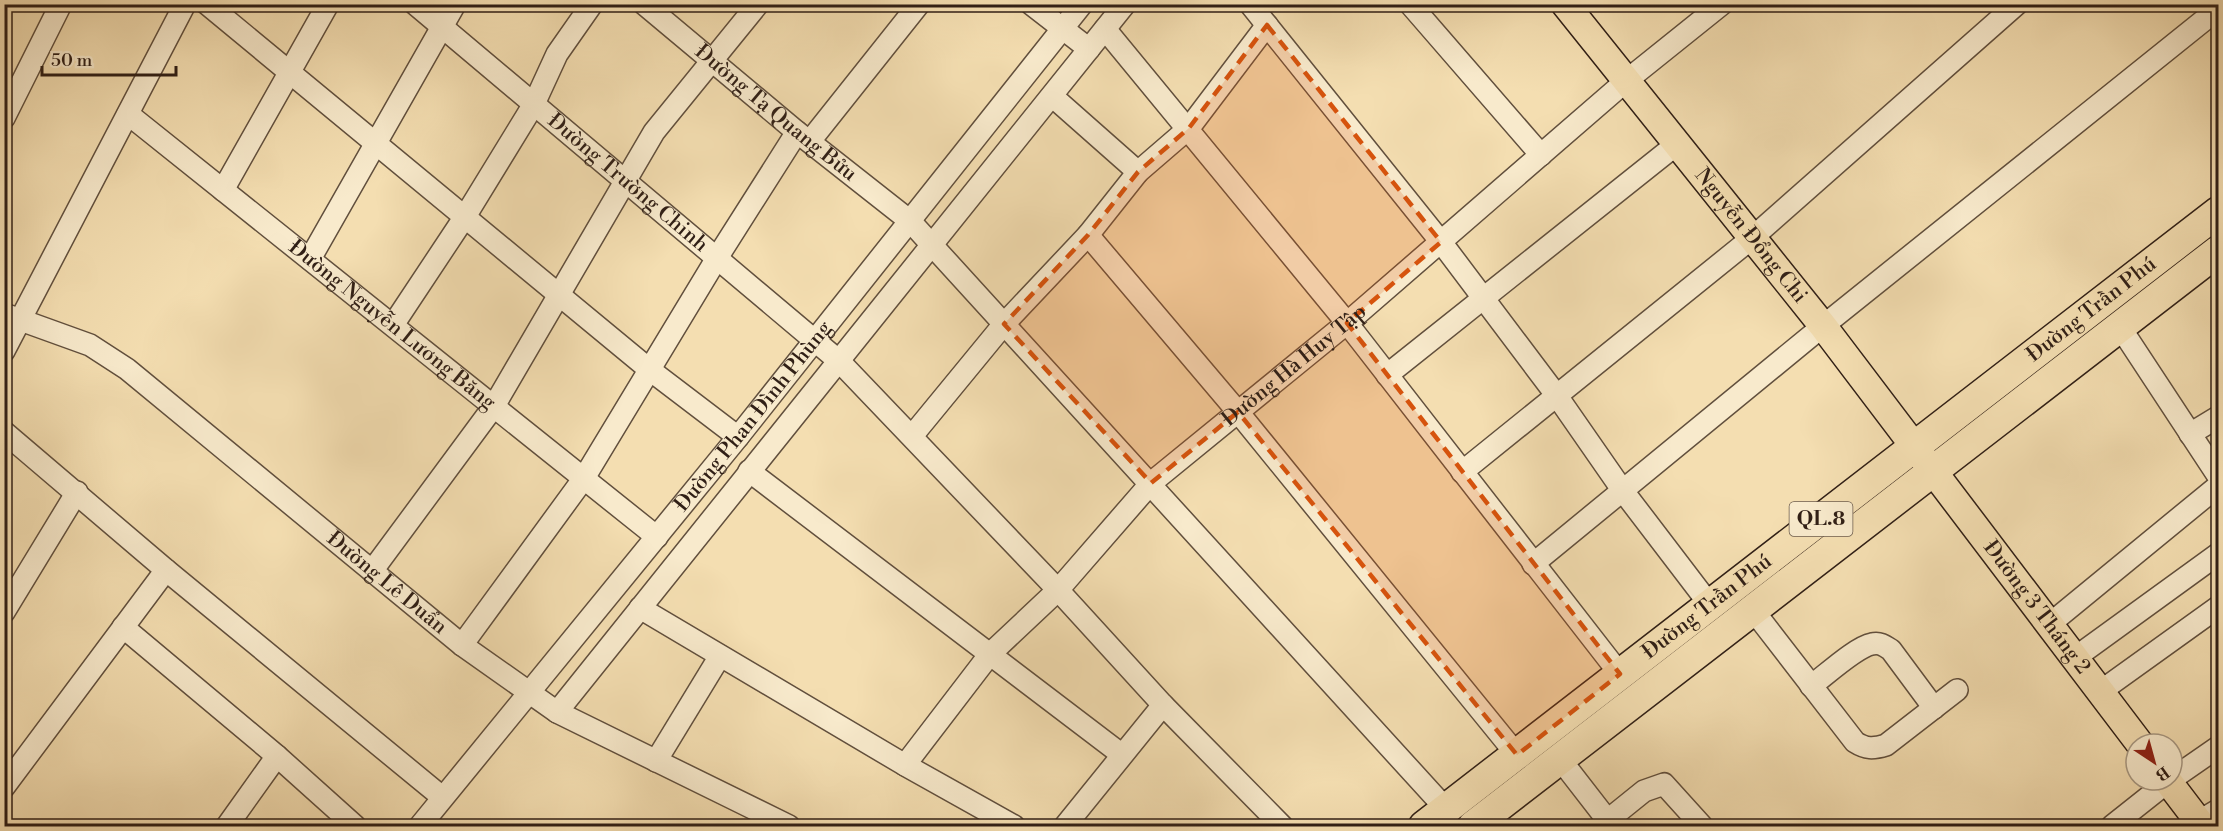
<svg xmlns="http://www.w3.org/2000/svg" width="2223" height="831" font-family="'Libre Bodoni',serif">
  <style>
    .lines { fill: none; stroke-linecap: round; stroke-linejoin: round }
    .minor-casing { stroke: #614f3d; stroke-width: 24 }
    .major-casing { stroke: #301f16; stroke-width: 30 }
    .highway-casing { stroke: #301f16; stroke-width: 33 }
    .minor { stroke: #f8eacc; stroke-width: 21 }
    .major { stroke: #f4deb1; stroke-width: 27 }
    .highway { stroke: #f4deb1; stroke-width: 30 }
    .marked { fill: #d6530d; fill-opacity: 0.2; stroke: #d6530d; stroke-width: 4.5; stroke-dasharray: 12 8; stroke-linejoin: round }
    .labels { text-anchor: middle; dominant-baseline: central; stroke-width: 6; stroke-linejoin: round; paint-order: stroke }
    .shield { fill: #f8eacc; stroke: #6c5c4d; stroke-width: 1.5 }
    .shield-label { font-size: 20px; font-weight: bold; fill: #301f16 }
    .street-label { font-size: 21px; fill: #301f16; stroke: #f8eacc }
  </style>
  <rect width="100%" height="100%" fill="#f4deb1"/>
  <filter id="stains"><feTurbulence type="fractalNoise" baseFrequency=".00333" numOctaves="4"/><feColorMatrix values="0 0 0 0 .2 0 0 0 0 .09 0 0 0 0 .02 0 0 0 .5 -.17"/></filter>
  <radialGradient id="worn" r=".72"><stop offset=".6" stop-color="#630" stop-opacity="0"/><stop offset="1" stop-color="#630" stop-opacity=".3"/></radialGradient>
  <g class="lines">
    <defs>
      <g id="minor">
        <polyline points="207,4 650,370 738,437"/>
        <path id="s1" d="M415 4 839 361 1058 590 1163 705 1282 826"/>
        <path id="s2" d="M644 4 797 132 910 221 1446 809"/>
        <polyline points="1031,4 1089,49"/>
        <polyline points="1250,4 1441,242 1557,396 1623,491 1710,605"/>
        <polyline points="1410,4 1541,155"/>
        <polyline points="1105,29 1347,323 1620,674"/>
        <polyline points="1052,96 1138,172"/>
        <path id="s3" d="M128 114 657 537"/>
        <polyline points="4,118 61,4"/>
        <polyline points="810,141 919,4"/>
        <polyline points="223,190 328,4"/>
        <polyline points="1088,235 1238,412 1517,755"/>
        <polyline points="310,259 455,4"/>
        <path id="s4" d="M4 314 90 345 127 369 462 645 557 712 789 826"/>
        <polyline points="393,325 466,215 534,104 557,54 592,4"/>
        <polyline points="2120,327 2218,476"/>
        <polyline points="4,351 185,4"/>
        <polyline points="1387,375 1677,144"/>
        <polyline points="4,432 166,570 442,797"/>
        <polyline points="2190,434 2218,417"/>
        <polyline points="912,436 1004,324 1088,235 1138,172 1189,128 1267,25"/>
        <polyline points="749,471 1121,754"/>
        <polyline points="1462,472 1752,238 2017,4"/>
        <polyline points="1533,564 1823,326 2218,9"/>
        <polyline points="372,571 494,406 654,132 758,4"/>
        <polyline points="640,608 905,765 1014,826"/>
        <path d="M1753 610 1855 742C1866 749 1873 749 1886 745L1957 690"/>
        <polyline points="4,612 77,492"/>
        <polyline points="2051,623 2218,486"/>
        <polyline points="123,627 277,756 355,826"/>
        <polyline points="462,645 584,478 717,258 797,132"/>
        <polyline points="2076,657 2218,554"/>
        <path d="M1811 686C1826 675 1856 647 1872 644 1880 642 1885 646 1891 650L1934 708"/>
        <polyline points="2101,691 2218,607"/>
        <polyline points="557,712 1125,4"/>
        <polyline points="1560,759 1612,826"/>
        <polyline points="656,761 720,656"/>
        <path id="s5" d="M905 765 990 654 1058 590 1151 483 1347 323 1626 81 1722 4"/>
        <polyline points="2172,779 2218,747"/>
        <polyline points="4,787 166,570"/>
        <polyline points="1608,820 1644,791 1664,784 1702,826"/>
        <polyline points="2198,822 2218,810"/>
        <polyline points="227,826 277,756"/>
        <path id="s6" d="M420 826 738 437 1082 4"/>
        <polyline points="1065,826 1163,705"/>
        <polyline points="2112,826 2170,780"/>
      </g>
      <g id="major">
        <path id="s7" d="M1565 4 1823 326 2140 744"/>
        <polyline points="2167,780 2202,826"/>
      </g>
      <g id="highway">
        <path id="s8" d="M1424 826 2218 212"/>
        <polyline points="1473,826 2218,251"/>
      </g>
    </defs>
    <use href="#minor" class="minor-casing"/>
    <use href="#major" class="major-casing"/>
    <use href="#highway" class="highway-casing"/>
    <use href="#minor" class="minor"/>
    <use href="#major" class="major"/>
    <use href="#highway" class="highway"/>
  </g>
  <path class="marked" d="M1267 25 1441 242 1347 323 1620 674 1517 755 1238 412 1151 483 1004 324 1088 235 1138 172 1189 128Z"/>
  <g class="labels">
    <rect class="shield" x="1789.5" y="502" width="63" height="34" rx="4.5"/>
    <g class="shield-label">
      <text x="1821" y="519">QL.8</text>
    </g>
    <g class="street-label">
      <text stroke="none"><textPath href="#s2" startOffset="171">Đường Tạ Quang Bửu</textPath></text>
      <text stroke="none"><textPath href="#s1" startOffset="278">Đường Trường Chinh</textPath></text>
      <text stroke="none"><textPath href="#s7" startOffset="297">Nguyễn Đổng Chi</textPath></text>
      <text stroke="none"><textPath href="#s8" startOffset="844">Đường Trần Phú</textPath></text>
      <text stroke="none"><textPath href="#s3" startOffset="338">Đường Nguyễn Lương Băng</textPath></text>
      <text stroke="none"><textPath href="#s5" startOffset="560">Đường Hà Huy Tập</textPath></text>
      <text stroke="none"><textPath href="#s6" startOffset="528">Đường Phan Đình Phùng</textPath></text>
      <text stroke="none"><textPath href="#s4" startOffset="472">Đường Lê Duẩn</textPath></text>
      <text stroke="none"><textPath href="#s8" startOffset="358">Đường Trần Phú</textPath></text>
      <text stroke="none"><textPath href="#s7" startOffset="766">Đường 3 Tháng 2</textPath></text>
    </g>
  </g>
  <rect width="2223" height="831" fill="none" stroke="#f4deb1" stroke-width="24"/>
  <rect x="6" y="6" width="2211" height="819" fill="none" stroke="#301f16" stroke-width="3"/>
  <rect x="12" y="12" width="2199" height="807" fill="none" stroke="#301f16" stroke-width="1.5"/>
  <g transform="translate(2154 762) rotate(144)"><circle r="28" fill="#f8eacc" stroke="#a89983" stroke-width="1.5"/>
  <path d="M0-4.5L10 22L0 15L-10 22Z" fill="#8f2418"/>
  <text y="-9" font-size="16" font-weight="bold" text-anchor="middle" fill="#301f16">B</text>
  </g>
  <path d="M42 66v9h134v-9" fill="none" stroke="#301f16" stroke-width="3"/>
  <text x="51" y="66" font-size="18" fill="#301f16" stroke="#f8eacc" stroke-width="4.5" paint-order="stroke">50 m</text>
  <rect width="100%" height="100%" filter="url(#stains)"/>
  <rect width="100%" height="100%" fill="url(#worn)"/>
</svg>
